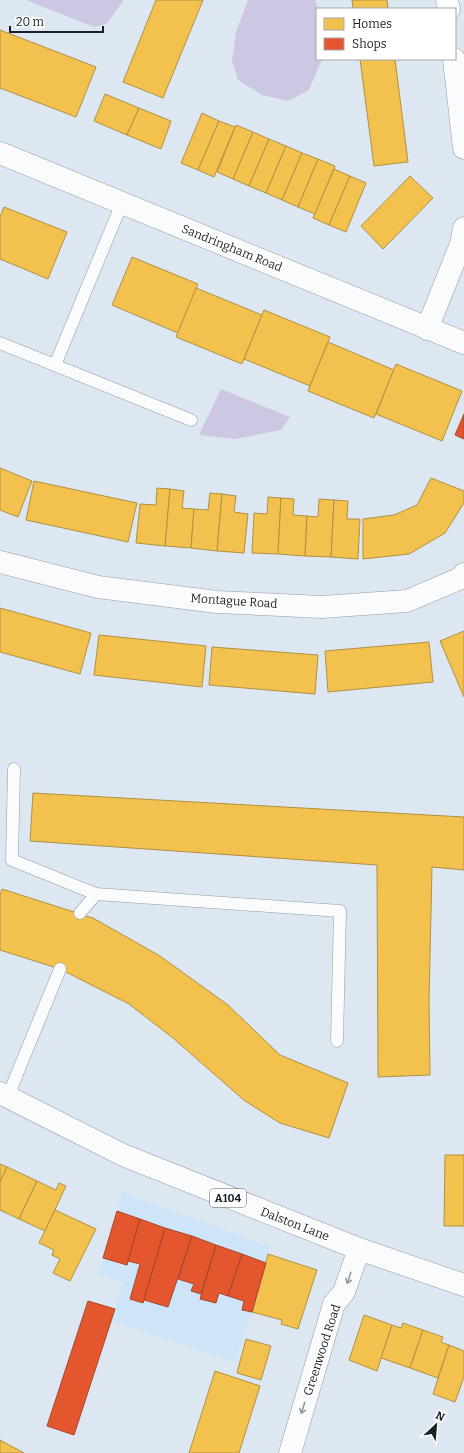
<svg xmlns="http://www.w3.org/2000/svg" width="464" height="1453" font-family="Bitter,serif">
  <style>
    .built { fill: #cee4f8 }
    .green { fill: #ccc7e2 }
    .homes { fill: #f2c14e; stroke: #b09143 }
    .shops { fill: #e4572e; stroke: #a6462c }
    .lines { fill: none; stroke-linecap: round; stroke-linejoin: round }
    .lane-casing { stroke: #939ca5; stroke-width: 13 }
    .street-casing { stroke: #939ca5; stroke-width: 23 }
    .secondary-casing { stroke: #939ca5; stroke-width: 23 }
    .primary-casing { stroke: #939ca5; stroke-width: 23 }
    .lane { stroke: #fafbfd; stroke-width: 12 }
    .street { stroke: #fafbfd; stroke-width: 22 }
    .secondary { stroke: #fafbfd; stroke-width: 22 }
    .primary { stroke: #fafbfd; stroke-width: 22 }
    .oneway { stroke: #94989d }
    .labels { text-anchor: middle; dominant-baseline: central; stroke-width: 4; stroke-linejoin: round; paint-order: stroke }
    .shield { fill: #fff; stroke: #5d6368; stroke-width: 1 }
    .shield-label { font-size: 11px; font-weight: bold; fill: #172028 }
    .street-label { font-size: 12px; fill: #172028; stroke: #fff }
  </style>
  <rect width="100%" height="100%" fill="#dce7f1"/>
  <polygon class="built" points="122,1192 270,1247 252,1312 235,1362 111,1321 123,1282 99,1274"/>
  <g class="green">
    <polygon points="26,0 124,0 106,24 94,27"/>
    <polygon points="248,0 315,0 318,9 317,9 317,59 322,59 309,90 288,101 262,95 238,80 232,61 236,32"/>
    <polygon points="221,389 290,417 281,430 235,439 199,435"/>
  </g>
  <g class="homes">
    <polygon points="156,0 203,0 163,98 123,82"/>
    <polygon points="352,0 387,0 388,9 353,9"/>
    <polygon points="0,30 96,67 76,117 0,88"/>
    <polygon points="360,59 395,59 408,162 374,166"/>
    <polygon points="105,94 139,108 127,135 94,121"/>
    <polygon points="139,108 171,121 161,149 127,135"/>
    <polygon points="202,113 219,121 198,170 181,163"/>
    <polygon points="219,121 235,127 214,177 198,170"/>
    <polygon points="236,125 253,132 233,179 217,172"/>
    <polygon points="253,132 269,139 249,186 233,179"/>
    <polygon points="269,139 286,146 266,193 249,186"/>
    <polygon points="286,146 302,153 282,200 266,193"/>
    <polygon points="302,153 318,159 298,207 282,200"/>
    <polygon points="318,159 335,166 315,214 298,207"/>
    <polygon points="334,169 350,176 329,225 313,218"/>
    <polygon points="350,176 366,183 346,232 329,225"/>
    <polygon points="410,176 433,198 383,249 361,226"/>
    <polygon points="4,207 67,232 48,279 0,259 0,217"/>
    <polygon points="132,257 198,284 178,333 112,305"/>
    <polygon points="196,288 262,315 242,364 176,337"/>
    <polygon points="264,310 330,337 310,386 244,359"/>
    <polygon points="328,342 394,370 374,418 308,391"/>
    <polygon points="396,364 462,391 442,441 376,414"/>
    <polygon points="0,468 32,481 18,517 0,510"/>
    <polygon points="431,478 464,491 464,503 445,533 409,554 363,559 363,519 394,515 417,505"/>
    <polygon points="34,481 137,503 128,542 26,520"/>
    <polygon points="157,488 170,489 165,546 136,543 140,504 156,505"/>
    <polygon points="170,489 184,491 182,508 194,509 191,548 165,546"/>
    <polygon points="210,493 222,494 217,551 191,548 194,509 208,510"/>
    <polygon points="222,494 236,496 234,512 248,514 244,553 217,551"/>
    <polygon points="268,497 281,498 278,554 252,553 254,513 267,514"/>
    <polygon points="281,498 294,499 293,515 307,516 305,556 278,554"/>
    <polygon points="319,499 334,500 331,557 305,556 307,516 318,517"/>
    <polygon points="334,500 348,501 347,519 360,519 358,559 331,557"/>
    <polygon points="0,608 91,633 80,674 0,652"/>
    <polygon points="464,631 464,697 440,641"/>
    <polygon points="99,635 206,646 202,687 94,675"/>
    <polygon points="429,642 433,682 328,692 325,651"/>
    <polygon points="212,647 318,655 315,694 209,685"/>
    <polygon points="33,793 464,817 464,870 432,867 429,1000 430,1075 378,1077 377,865 30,841"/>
    <polygon points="2,889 93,918 160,956 228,1005 280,1055 348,1083 329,1138 280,1123 245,1101 173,1038 129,1004 60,969 0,950 0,895"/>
    <polygon points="445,1155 464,1155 464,1226 444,1226"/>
    <polygon points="0,1164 7,1167 0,1182"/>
    <polygon points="7,1167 37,1181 19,1219 0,1210 0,1182"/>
    <polygon points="37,1181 56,1190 59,1183 66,1186 45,1231 19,1219"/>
    <polygon points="55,1210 96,1229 70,1281 53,1273 60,1259 52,1255 54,1250 39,1243"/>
    <polygon points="268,1254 317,1270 298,1329 281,1324 282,1320 252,1312"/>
    <polygon points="364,1315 392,1325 377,1371 349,1360"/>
    <polygon points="403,1323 423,1330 410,1368 381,1358 392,1325 401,1328"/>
    <polygon points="423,1330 443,1337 441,1342 449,1345 438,1378 410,1368"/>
    <polygon points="246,1339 271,1346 261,1380 237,1373"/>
    <polygon points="449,1345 464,1351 464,1377 455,1402 433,1394"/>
    <polygon points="215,1371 260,1386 239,1453 189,1453"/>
    <polygon points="0,1440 24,1453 0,1453"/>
  </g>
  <g class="shops">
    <polygon points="464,414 464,439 455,435"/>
    <polygon points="117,1211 140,1219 127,1265 103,1258"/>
    <polygon points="140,1219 165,1228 143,1303 130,1299 140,1264 128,1261"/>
    <polygon points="165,1228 192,1236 168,1307 144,1300"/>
    <polygon points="192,1236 216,1245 201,1294 191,1291 194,1284 178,1279"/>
    <polygon points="216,1245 242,1254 228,1296 219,1293 216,1303 200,1299"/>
    <polygon points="242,1254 266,1263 252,1312 242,1310 244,1301 228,1296"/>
    <polygon points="88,1301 115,1309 74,1435 47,1426"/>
  </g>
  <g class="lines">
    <defs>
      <g id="lane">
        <polyline points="0,343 191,420"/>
        <polyline points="55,365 122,203"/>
        <polyline points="14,769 12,860 96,894 340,911 337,1041"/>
        <polyline points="80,913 96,894"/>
        <polyline points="8,1096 60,969"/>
      </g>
      <g id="street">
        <polyline points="447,0 449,9"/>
        <polyline points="454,59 464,148"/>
        <polyline points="427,329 461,244 464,228"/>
        <polyline points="0,562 98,587 217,602 322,607 407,601 461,578 464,574"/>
        <polyline points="290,1453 334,1304 344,1292 359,1249"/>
      </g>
      <polyline id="secondary" points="0,153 464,343"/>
      <polyline id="primary" points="0,1093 123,1155 359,1249 464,1285"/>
    </defs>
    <use href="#lane" class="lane-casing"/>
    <use href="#street" class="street-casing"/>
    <use href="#secondary" class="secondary-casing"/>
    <use href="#primary" class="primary-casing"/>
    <use href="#lane" class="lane"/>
    <use href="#street" class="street"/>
    <use href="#secondary" class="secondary"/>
    <use href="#primary" class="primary"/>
  </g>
  <defs><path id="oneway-shaft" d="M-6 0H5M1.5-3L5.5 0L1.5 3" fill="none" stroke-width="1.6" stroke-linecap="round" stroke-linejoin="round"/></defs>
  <g class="oneway">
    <use href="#oneway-shaft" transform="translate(349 1278) rotate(108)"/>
    <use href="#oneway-shaft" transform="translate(303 1408) rotate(107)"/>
  </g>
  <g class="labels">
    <rect class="shield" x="210" y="1189" width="36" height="18" rx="3"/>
    <g class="shield-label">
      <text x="228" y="1198">A104</text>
    </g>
    <g class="street-label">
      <text transform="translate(232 248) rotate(22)">Sandringham Road</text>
      <text transform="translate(234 601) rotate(4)">Montague Road</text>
      <text transform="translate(295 1224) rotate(21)">Dalston Lane</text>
      <text transform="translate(322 1350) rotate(-72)">Greenwood Road</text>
    </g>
  </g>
  <rect x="316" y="8" width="140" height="52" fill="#ffffff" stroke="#a2a6a9"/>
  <rect x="324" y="18" width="20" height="12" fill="#f2c14e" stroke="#a2a6a9"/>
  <text x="352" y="28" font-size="12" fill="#172028">Homes</text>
  <rect x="324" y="38" width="20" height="12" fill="#e4572e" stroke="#a2a6a9"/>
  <text x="352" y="48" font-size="12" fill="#172028">Shops</text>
  <g transform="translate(436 1425) rotate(26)" stroke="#ffffff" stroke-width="3" paint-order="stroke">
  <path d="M0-3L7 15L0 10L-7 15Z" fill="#172028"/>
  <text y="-6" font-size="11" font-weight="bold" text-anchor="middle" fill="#172028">N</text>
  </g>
  <path d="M10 26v6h93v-6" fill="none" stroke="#172028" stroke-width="2"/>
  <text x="16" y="26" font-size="12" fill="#172028" stroke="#ffffff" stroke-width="3" paint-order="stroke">20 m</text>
</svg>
